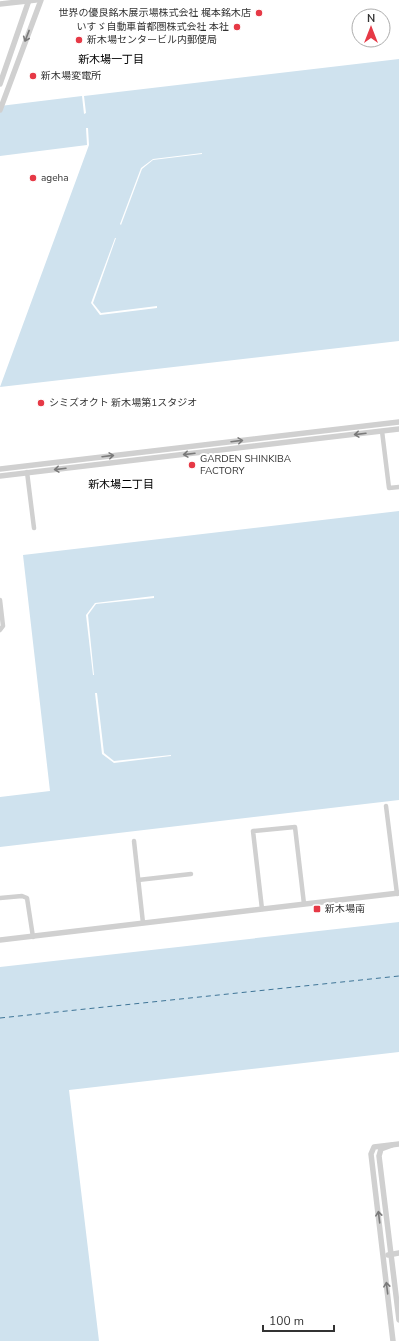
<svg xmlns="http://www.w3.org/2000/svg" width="399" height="1341" font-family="'Nunito Sans','Noto Sans JP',sans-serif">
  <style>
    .water { fill: #cfe2ee }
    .pier { fill: #fff }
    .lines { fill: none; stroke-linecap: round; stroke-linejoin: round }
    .ferry { stroke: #3f7597; stroke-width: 1; stroke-dasharray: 5 4; stroke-linecap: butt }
    .minor { stroke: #d0d0d0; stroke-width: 4.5 }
    .tertiary { stroke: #d0d0d0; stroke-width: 5.5 }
    .oneway { stroke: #7a7a7a }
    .poi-dot { fill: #e63946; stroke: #fff; stroke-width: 1.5 }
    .labels { text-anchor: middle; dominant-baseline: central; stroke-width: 4; stroke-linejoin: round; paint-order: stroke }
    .poi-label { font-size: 10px; fill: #333; stroke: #fff; text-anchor: start }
    .neighbourhood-label { font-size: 11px; fill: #000; stroke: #fff }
  </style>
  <rect width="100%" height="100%" fill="#fff"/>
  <g class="water">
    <polygon points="399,59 399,341 0,387 89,145 88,128 86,128 87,145 0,156 0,106 82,96 84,114 86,113 84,96"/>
    <polygon points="399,511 399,800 0,847 0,797 50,791 23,555"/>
    <polygon points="399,922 399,1052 69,1090 99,1341 0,1341 0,967"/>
  </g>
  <g class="pier">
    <polygon points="202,153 202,154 153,160 142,169 121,225 120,224 141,168 153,159"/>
    <polygon points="115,238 116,238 93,303 101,313 157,306 157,308 100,315 91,303"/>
    <polygon points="154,596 154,598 96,604 88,615 94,675 93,675 86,615 95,603"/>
    <polygon points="95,693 97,693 104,753 114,761 171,755 171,756 114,763 102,754"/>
  </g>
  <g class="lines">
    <polyline class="ferry" points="0,1018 399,976"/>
    <g class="minor">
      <polyline points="382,431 389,488 399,487"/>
      <polyline points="27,472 34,528"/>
      <polyline points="0,600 3,626 0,630"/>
      <polyline points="386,806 397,894"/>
      <polyline points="134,841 143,923"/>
      <polyline points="138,880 191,874"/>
      <polyline points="0,898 22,896 27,898 33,937"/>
      <polyline points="262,909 253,831 295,827 304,904"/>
    </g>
    <g class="tertiary">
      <polyline points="0,4 36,0"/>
      <polyline points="0,84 29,0"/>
      <polyline points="0,110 41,0"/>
      <polyline points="0,469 399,422"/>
      <polyline points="0,476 399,429"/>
      <polyline points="0,940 399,893"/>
      <polyline points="392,1145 381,1149 379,1156 399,1320"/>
      <polyline points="388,1255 399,1253"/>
      <polyline points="393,1341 371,1154 374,1147 399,1144"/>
    </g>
  </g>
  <defs><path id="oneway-shaft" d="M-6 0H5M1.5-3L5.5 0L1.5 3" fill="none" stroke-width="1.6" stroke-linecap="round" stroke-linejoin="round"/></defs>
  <g class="oneway">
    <use href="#oneway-shaft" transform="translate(27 36) rotate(111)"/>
    <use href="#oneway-shaft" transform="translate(360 434) rotate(173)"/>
    <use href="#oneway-shaft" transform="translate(237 441) rotate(-7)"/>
    <use href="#oneway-shaft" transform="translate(189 454) rotate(173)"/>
    <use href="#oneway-shaft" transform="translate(108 456) rotate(-7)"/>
    <use href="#oneway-shaft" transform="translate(60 469) rotate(173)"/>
    <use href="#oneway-shaft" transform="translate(379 1217) rotate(-97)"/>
    <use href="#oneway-shaft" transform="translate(387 1288) rotate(-97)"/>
  </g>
  <g class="poi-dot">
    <circle cx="259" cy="13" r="4"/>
    <circle cx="237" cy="27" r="4"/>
    <circle cx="79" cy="40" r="4"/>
    <circle cx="33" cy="76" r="4"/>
    <circle cx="33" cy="178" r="4"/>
    <circle cx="41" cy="403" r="4"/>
    <circle cx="192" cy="465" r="4"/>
    <rect x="313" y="905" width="8" height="8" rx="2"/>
  </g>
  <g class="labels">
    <g class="poi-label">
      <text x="251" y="13" text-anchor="end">世界の優良銘木展示場株式会社 梶本銘木店</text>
      <text x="229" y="27" text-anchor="end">いすゞ自動車首都圏株式会社 本社</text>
      <text x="87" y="40">新木場センタービル内郵便局</text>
      <text x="41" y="76">新木場変電所</text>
      <text x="41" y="178">ageha</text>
      <text x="49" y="403">シミズオクト 新木場第1スタジオ</text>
      <text x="200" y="459">GARDEN SHINKIBA<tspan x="200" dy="12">FACTORY</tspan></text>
      <text x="325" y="909">新木場南</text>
    </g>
    <g class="neighbourhood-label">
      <text x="111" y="59">新木場一丁目</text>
      <text x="121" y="484">新木場二丁目</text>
    </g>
  </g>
  <g transform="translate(371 28)"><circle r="19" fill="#ffffff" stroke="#adadad"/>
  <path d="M0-3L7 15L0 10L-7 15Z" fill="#e63946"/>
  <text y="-6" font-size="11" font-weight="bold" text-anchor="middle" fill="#333333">N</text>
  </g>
  <path d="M263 1325v6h71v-6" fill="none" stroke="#333333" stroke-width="2"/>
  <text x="269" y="1325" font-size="12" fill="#333333" stroke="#ffffff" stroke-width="3" paint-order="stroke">100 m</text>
</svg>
